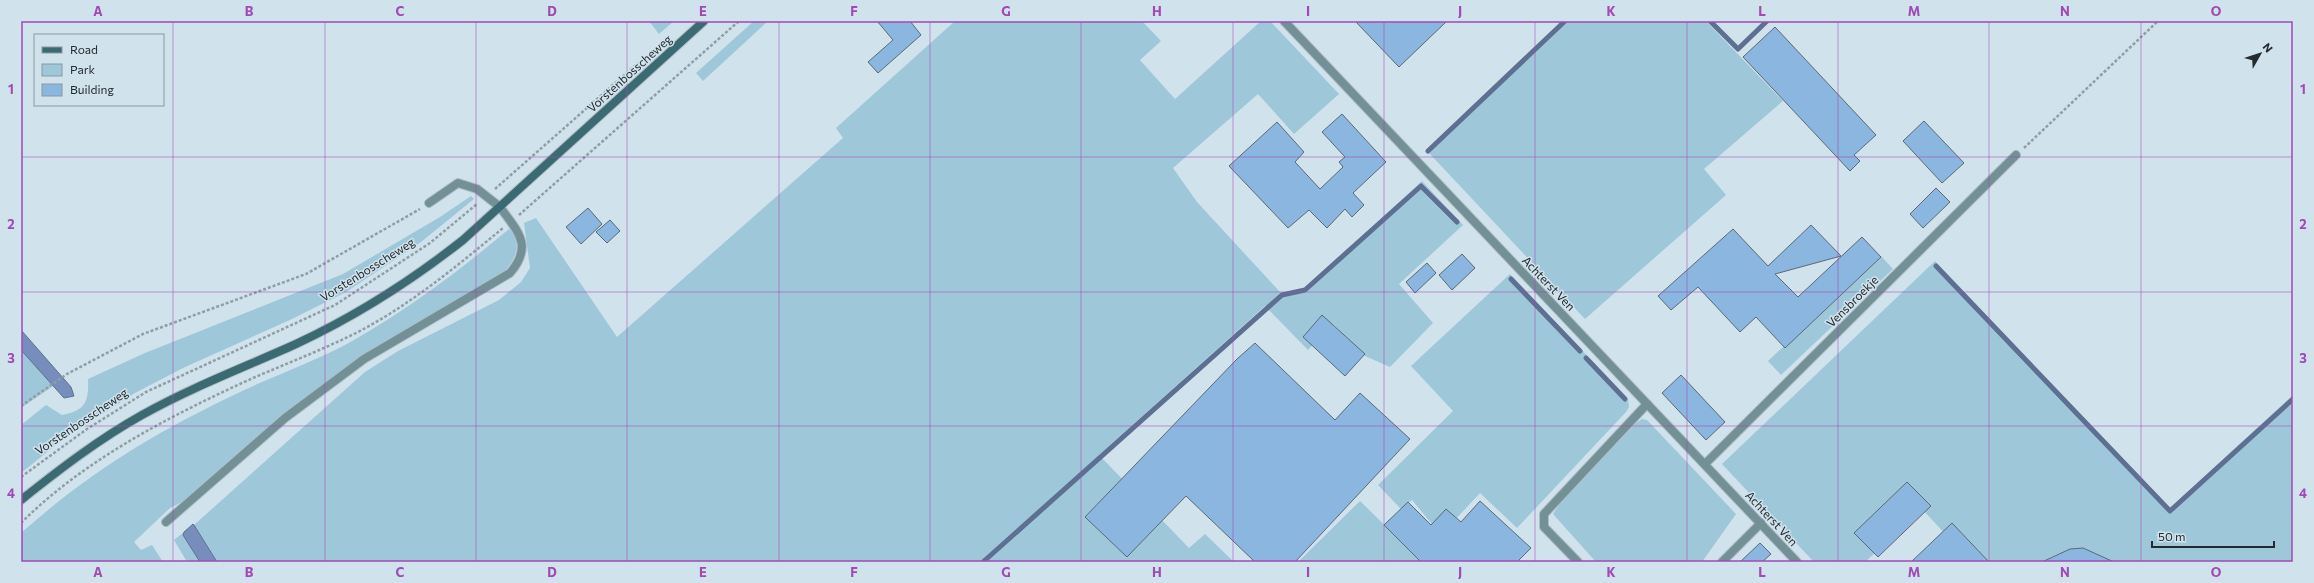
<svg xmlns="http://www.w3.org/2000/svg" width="2314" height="583" font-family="Commissioner,sans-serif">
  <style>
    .green { fill: #9fc7da }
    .water { fill: #778dbc; stroke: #5e7092 }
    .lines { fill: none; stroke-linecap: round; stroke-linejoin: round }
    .stream { stroke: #5e7092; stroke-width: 5 }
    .building { fill: #8ab6df; stroke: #5d6975 }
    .lane-casing { stroke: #aebdc6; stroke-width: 10 }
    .street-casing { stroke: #aebdc6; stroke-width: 10 }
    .secondary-casing { stroke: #aebdc6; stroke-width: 10 }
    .path { stroke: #909ea6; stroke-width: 2.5; stroke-dasharray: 3 2; stroke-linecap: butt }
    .lane { stroke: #729095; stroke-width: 8 }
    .street { stroke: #729095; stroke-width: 8 }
    .secondary { stroke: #3c6a72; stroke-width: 8 }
    .grid { fill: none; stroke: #a14ab6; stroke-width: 1; stroke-opacity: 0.55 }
    .labels { text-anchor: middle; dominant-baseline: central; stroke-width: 3; stroke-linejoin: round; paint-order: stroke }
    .street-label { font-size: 12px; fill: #242b2f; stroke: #d0e2ec }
    .neatline { fill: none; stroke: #a14ab6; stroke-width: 1.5 }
    .grid-label { font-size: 13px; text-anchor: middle; font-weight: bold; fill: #a14ab6 }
  </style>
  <rect width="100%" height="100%" fill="#d0e2ec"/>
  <g class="green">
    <polygon points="649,21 674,21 659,34"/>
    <polygon points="754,21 768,21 703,81 696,73"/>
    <polygon points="955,21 1142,21 1161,41 1140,60 1175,99 1261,21 1270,21 1339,94 1294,134 1258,94 1173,168 1197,202 1280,292 1300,293 1422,181 1463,225 1399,284 1433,323 1390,367 1365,356 1333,324 1308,350 1265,306 1099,455 1189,548 1205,534 1234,562 217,562 194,525 365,372 398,351 499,300 521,282 530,268 524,223 536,218 617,337 843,138 836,128"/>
    <polygon points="1568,21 1706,21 1783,101 1704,169 1726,195 1585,319 1429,153"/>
    <path d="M471 196 474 199 421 242 346 292 292 319 183 368 135 393 62 440 21 473V425L46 405 62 415C85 411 89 402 88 379L145 353 343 274 440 217Z"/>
    <path d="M509 229C523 242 516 259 504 272L357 359 283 414 182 502 170 508 134 542 141 550 152 545 163 562H21V533C90 472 154 433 236 394 275 375 317 361 354 340 410 308 460 270 509 229Z"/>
    <polygon points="1881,256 1893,269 1781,375 1768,361"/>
    <polygon points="1935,261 2170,508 2293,395 2293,562 1971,562 1923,510 1865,562 1814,562 1722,464"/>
    <polygon points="1510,274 1628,399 1629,407 1626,412 1517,528 1480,493 1441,535 1412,500 1401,509 1378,485 1453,411 1411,366"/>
    <polygon points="21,350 53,386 21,408"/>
    <polygon points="1642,419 1647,420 1736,514 1702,562 1596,562 1553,514 1560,503 1635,424"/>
    <polygon points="1360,501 1422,562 1298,562"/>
    <polygon points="183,533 183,535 200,562 187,562 174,540"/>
  </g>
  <g class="water">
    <polygon points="21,330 71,387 74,396 64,398 21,350"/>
    <polygon points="193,524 194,525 217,562 200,562 183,535 184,532"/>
  </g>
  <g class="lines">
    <g class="stream">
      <polyline points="1710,21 1738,49 1767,21"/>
      <polyline points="1428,151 1565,21"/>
      <polyline points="1936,266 2170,511 2293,399"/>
      <polyline points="1511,279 1580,351"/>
      <polyline points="1586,358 1625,399"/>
      <polyline points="983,562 1282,295 1305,290 1421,186 1457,222"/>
    </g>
  </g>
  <g class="building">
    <polygon points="877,21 910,21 921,35 878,73 868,62 893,40"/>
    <polygon points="1355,21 1447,21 1399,67"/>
    <polygon points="1775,27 1876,135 1854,155 1860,161 1850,171 1743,57"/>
    <polygon points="1342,114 1386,162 1353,193 1364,205 1352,217 1345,209 1327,228 1309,210 1288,228 1229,166 1277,122 1304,152 1295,162 1320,189 1343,167 1339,162 1345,157 1322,132"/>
    <polygon points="1924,121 1964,163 1942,183 1903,141"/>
    <polygon points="1936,188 1950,202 1923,228 1910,214"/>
    <polygon points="588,208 602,224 581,244 566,227"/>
    <polygon points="610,220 620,231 607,243 596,232"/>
    <polygon points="1811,225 1841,256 1775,274 1798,297 1862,237 1881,257 1785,348 1756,317 1740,332 1698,287 1671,310 1658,296 1733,229 1768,266"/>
    <polygon points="1462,254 1475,268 1452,290 1439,275"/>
    <polygon points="1427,263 1436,273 1415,293 1406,282"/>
    <polygon points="1322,315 1365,354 1345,376 1303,337"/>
    <polygon points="1255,343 1335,420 1360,393 1410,439 1295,562 1255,562 1186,496 1127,557 1085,517 1237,359"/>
    <polygon points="1681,375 1725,422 1706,440 1662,393"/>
    <polygon points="1907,482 1931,506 1878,557 1854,533"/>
    <polygon points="1480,501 1531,548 1517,562 1421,562 1384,525 1408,502 1431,525 1446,509 1461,522"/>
    <polygon points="1952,523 1989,562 1911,562"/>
    <polygon points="1760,543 1771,554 1762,562 1740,562"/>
    <polygon points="2083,548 2114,562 2042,562 2070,549"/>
  </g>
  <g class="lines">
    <defs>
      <g id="lane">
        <polyline points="429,203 458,183 477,189 500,207"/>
        <polyline points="1578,562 1544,527 1544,514 1647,404"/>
        <polyline points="1722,562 1761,523"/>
      </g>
      <g id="street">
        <polyline points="1284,21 1797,562"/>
        <polyline points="1705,464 2016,155"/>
        <path d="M166 522 285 418 364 359 510 273C534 245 517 231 500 207"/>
      </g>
      <path id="secondary" d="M21 500C60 469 99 439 142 415 192 387 245 367 296 344 356 316 411 281 463 240L704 21"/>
    </defs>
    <use href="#lane" class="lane-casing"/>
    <use href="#street" class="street-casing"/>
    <use href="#secondary" class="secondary-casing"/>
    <g class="path">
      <polyline points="2024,148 2158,21"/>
      <polyline points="495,189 638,63"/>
      <polyline points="519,215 739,21"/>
      <polyline points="21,406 67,374 143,334 306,274 420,209"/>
      <polyline points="21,477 87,429 146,392 335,305 430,243 477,204"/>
      <path d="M21 523C85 459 172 415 253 378 288 363 324 349 358 332 410 305 457 266 503 228"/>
    </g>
    <use href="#lane" class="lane"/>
    <use href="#street" class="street"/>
    <use href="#secondary" class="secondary"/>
  </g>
  <path class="grid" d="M173 21V562M325 21V562M476 21V562M627 21V562M779 21V562M930 21V562M1081 21V562M1233 21V562M1384 21V562M1535 21V562M1687 21V562M1838 21V562M1989 21V562M2141 21V562M21 157H2293M21 292H2293M21 426H2293"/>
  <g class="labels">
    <g class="street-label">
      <text transform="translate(629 73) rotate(-42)">Vorstenbosscheweg</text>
      <text transform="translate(367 269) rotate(-32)">Vorstenbosscheweg</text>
      <text transform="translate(1549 283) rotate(46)">Achterst Ven</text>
      <text transform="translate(1852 301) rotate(-45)">Vensbroekje</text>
      <text transform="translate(81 421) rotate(-34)">Vorstenbosscheweg</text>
      <text transform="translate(1772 518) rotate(47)">Achterst Ven</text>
    </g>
  </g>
  <rect width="2314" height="583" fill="none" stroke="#d0e2ec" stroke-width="44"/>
  <rect x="34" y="34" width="130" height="72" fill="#d0e2ec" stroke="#8b99a0"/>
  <rect x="42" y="47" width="20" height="6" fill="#3c6a72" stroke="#8b99a0"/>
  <text x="70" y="54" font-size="12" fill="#242b2f">Road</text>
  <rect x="42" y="64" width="20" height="12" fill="#9fc7da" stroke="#8b99a0"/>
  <text x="70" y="74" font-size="12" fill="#242b2f">Park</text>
  <rect x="42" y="84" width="20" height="12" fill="#8ab6df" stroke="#8b99a0"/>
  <text x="70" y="94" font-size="12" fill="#242b2f">Building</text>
  <g transform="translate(2260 54) rotate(51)" stroke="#d0e2ec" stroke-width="3" paint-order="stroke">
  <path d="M0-3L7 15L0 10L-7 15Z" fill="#242b2f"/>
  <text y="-6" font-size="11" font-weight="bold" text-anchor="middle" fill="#242b2f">N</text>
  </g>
  <path d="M2152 541v6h122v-6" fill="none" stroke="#242b2f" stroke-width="2"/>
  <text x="2158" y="541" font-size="12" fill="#242b2f" stroke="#d0e2ec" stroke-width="3" paint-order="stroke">50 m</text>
  <rect x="22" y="22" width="2270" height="539" class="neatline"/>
  <g class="grid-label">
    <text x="98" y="16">A</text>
    <text x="249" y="16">B</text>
    <text x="400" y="16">C</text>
    <text x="552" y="16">D</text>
    <text x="703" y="16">E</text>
    <text x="854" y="16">F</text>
    <text x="1006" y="16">G</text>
    <text x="1157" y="16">H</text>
    <text x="1308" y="16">I</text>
    <text x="1460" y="16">J</text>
    <text x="1611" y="16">K</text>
    <text x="1762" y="16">L</text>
    <text x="1914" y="16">M</text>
    <text x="2065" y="16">N</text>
    <text x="2216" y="16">O</text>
    <text x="11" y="94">1</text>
    <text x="2303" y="94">1</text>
    <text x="11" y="229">2</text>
    <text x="2303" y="229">2</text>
    <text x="11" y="363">3</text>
    <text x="2303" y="363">3</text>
    <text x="11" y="498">4</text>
    <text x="2303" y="498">4</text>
    <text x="98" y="577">A</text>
    <text x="249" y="577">B</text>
    <text x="400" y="577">C</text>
    <text x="552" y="577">D</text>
    <text x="703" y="577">E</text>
    <text x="854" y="577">F</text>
    <text x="1006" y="577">G</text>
    <text x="1157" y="577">H</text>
    <text x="1308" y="577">I</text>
    <text x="1460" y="577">J</text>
    <text x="1611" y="577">K</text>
    <text x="1762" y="577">L</text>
    <text x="1914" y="577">M</text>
    <text x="2065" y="577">N</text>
    <text x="2216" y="577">O</text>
  </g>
</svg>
